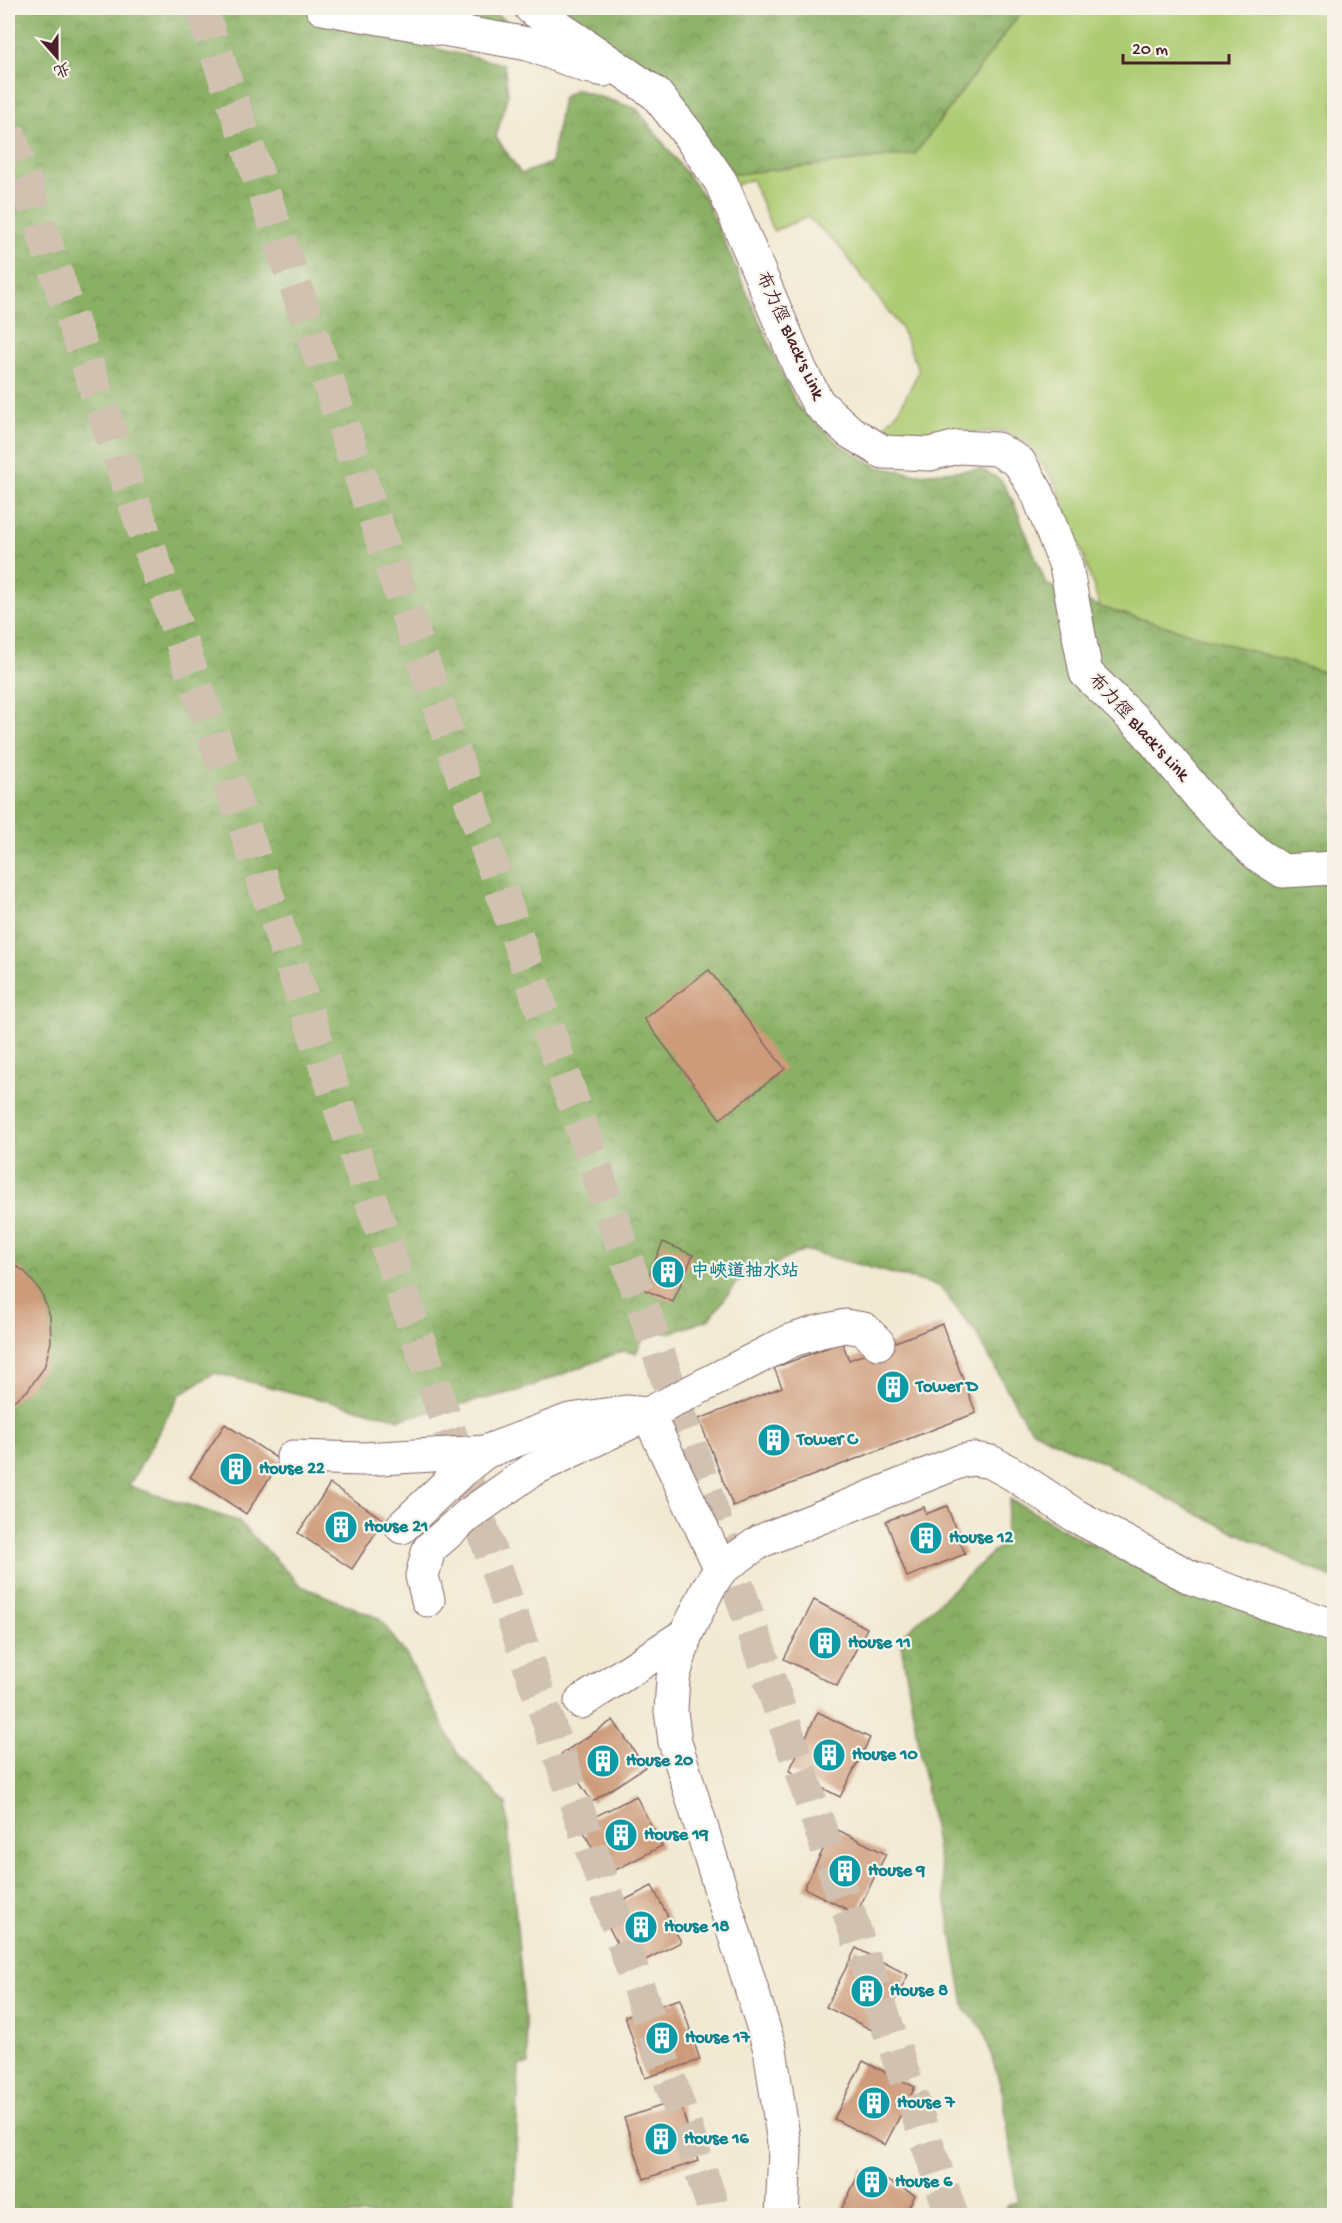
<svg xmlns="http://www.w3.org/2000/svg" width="1342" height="2223" font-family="'Gochi Hand','LXGW WenKai TC',sans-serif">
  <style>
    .grass { fill: #aecc73; stroke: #7c764f; stroke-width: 1.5 }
    .forest { fill: url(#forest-crowns); stroke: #6a6848; stroke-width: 1.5 }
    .building { fill: #ce9b7a }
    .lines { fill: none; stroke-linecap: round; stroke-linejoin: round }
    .highway-tunnel { stroke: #d0c1b1; stroke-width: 33; stroke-dasharray: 33 16; stroke-linecap: butt }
    .minor-casing { stroke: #846665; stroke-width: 35 }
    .minor { stroke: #fff; stroke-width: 33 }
    .labels { text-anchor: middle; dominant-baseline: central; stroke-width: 4.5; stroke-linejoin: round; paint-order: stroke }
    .street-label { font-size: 18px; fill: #4a1f2b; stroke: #f7f3e8 }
    .culture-label { font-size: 18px; font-weight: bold; fill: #0d838f; stroke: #f7f3e8; text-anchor: start }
  </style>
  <defs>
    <pattern id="forest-crowns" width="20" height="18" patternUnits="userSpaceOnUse" patternTransform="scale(1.5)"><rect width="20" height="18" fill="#8ab065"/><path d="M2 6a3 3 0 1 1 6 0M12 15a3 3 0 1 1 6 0" fill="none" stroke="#738f53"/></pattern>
  </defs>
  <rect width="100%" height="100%" fill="#f7f3e8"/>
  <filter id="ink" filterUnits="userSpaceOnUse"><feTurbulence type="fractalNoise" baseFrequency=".0167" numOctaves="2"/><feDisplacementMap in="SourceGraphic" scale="12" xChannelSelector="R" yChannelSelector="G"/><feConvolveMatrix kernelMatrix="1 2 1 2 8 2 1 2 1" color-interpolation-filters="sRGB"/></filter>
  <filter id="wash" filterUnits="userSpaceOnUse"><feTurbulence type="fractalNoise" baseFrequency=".008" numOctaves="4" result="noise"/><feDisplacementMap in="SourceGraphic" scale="24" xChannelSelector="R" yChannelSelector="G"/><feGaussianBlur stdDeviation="1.35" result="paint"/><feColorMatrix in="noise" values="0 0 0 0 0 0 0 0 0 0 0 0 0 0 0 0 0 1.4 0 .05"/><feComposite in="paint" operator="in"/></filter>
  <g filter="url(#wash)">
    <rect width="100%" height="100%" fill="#f1e9d2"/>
    <polygon class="grass" points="1024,8 1334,8 1334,675 1100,607 1083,555 1055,482 1029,445 1003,431 956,433 930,440 876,436 899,410 919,371 901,328 839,246 808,217 773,231 752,179 733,186 727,175 915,154"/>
    <g class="forest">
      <polygon points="8,8 324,8 324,23 504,64 508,94 496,137 521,174 551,163 563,97 576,89 637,109 705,198 797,406 840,445 878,467 917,474 981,469 1001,480 1014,503 1046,584 1100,607 1334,675 1334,1579 1193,1512 1104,1463 1054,1441 1033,1430 1023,1418 976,1333 939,1286 804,1250 736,1283 710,1319 670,1333 648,1329 636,1353 623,1351 521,1390 400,1419 214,1373 180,1394 129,1486 238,1521 301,1586 379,1618 407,1656 458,1754 506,1804 529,2064 519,2065 514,2215 8,2216"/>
      <polygon points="363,8 488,8 532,39"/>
      <polygon points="541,8 1024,8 915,154 727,175"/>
      <polygon points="1010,1499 1081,1539 1171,1583 1334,1640 1334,2215 1004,2215 1006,2206 1018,2201 1003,2094 983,2028 965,2010 900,1638 1003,1543"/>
    </g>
    <g id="blocks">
      <g class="building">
        <polygon points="709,970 785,1069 720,1119 644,1019"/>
        <polygon points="663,1242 693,1255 673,1302 643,1289"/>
        <polygon points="8,1260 25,1272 41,1292 50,1316 51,1342 44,1368 27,1391 8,1405"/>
        <polygon points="942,1324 976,1413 733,1506 699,1419 782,1387 774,1368 842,1342 849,1360"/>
        <polygon points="225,1424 281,1461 246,1514 190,1477"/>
        <polygon points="330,1484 384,1520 352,1569 298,1533"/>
        <polygon points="947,1506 965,1554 907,1577 886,1521 924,1507 926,1514"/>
        <polygon points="814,1600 867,1628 837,1686 784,1659"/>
        <polygon points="818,1712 870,1738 840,1797 789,1771"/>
        <polygon points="613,1720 645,1767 592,1802 561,1754"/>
        <polygon points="636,1796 662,1846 606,1875 580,1824"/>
        <polygon points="834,1828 886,1854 856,1914 804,1888"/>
        <polygon points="652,1886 681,1942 630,1968 601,1912"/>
        <polygon points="856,1948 908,1975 878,2033 826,2007"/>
        <polygon points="680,1999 700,2060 645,2078 625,2016"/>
        <polygon points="863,2061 915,2087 885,2145 834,2119"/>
        <polygon points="679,2100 698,2161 644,2179 624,2118"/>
        <polygon points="862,2168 915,2195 904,2216 838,2216"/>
      </g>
    </g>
  </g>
  <g filter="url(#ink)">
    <use href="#blocks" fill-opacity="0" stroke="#846665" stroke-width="1.5"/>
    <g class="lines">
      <g class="highway-tunnel">
        <polyline points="201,8 952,2216"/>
        <polyline points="8,131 716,2216"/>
      </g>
      <defs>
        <g id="minor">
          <polyline points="322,8 528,44 586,66 604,70"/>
          <polyline points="531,8 656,94 688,134 721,182 801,371 818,403 850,432 883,452 930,454 958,447 997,449 1019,462 1038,494 1066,566 1086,673 1146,731 1212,811 1258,855 1283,871 1334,868"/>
          <polyline points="293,1457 363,1459 485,1452"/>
          <polyline points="402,1527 461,1471 485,1452 570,1420 626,1412 648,1414 790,1341 818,1332 845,1326 864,1329 878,1343"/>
          <polyline points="428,1600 422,1576 429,1549 468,1515 532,1470 648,1414 721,1569"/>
          <polyline points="581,1702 686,1634"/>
          <polyline points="782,2216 785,2150 770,2049 675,1742 671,1711 673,1678 686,1634 709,1587 721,1569 761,1541 961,1461 974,1459 991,1462 1013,1474 1076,1516 1192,1578 1334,1626"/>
        </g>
      </defs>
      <use href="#minor" class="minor-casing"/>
      <use href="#minor" class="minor"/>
    </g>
  </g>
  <defs>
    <symbol id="building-disc" viewBox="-11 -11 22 22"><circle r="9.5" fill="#0f9aa8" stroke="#f7f3e8"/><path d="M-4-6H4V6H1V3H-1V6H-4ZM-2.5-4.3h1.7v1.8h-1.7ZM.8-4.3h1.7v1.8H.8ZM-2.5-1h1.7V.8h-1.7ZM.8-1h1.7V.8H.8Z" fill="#fff"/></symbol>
  </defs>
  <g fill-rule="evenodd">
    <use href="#building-disc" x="649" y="1253" width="38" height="38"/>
    <use href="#building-disc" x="874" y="1368" width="38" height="38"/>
    <use href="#building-disc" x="755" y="1421" width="38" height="38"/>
    <use href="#building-disc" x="217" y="1450" width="38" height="38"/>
    <use href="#building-disc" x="322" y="1508" width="38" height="38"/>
    <use href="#building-disc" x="907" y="1519" width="38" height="38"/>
    <use href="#building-disc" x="806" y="1624" width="38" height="38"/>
    <use href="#building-disc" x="810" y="1736" width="38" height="38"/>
    <use href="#building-disc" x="584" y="1742" width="38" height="38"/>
    <use href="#building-disc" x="602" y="1816" width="38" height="38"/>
    <use href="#building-disc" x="826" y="1852" width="38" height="38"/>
    <use href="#building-disc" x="622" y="1908" width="38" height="38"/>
    <use href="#building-disc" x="848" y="1972" width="38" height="38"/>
    <use href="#building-disc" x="643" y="2019" width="38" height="38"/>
    <use href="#building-disc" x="855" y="2084" width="38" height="38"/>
    <use href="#building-disc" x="642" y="2120" width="38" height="38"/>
    <use href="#building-disc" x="853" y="2163" width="38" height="38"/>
  </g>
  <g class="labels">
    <g class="street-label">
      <text transform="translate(789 336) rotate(65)">布力徑 Black's Link</text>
      <text transform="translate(1138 728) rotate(47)">布力徑 Black's Link</text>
    </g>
    <g class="culture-label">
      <text x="691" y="1272">中峽道抽水站</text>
      <text x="916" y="1387">Tower D</text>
      <text x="797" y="1440">Tower C</text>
      <text x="259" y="1469">House 22</text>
      <text x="364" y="1527">House 21</text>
      <text x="949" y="1538">House 12</text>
      <text x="848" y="1643">House 11</text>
      <text x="852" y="1755">House 10</text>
      <text x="626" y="1761">House 20</text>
      <text x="644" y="1835">House 19</text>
      <text x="868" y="1871">House 9</text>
      <text x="664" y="1927">House 18</text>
      <text x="890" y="1991">House 8</text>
      <text x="685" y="2038">House 17</text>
      <text x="897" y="2103">House 7</text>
      <text x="684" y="2139">House 16</text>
      <text x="895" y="2182">House 6</text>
    </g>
  </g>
  <rect width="1342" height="2223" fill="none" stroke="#f7f3e8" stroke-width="30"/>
  <g transform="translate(57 57) rotate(159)" stroke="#f7f3e8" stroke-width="4.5" paint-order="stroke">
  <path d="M0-4.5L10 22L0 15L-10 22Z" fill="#4a1f2b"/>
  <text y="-9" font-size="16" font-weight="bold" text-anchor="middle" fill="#4a1f2b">北</text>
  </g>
  <path d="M1123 54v9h106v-9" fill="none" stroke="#4a1f2b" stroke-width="3"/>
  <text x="1132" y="54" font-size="18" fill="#4a1f2b" stroke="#f7f3e8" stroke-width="4.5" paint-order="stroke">20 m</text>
</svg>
